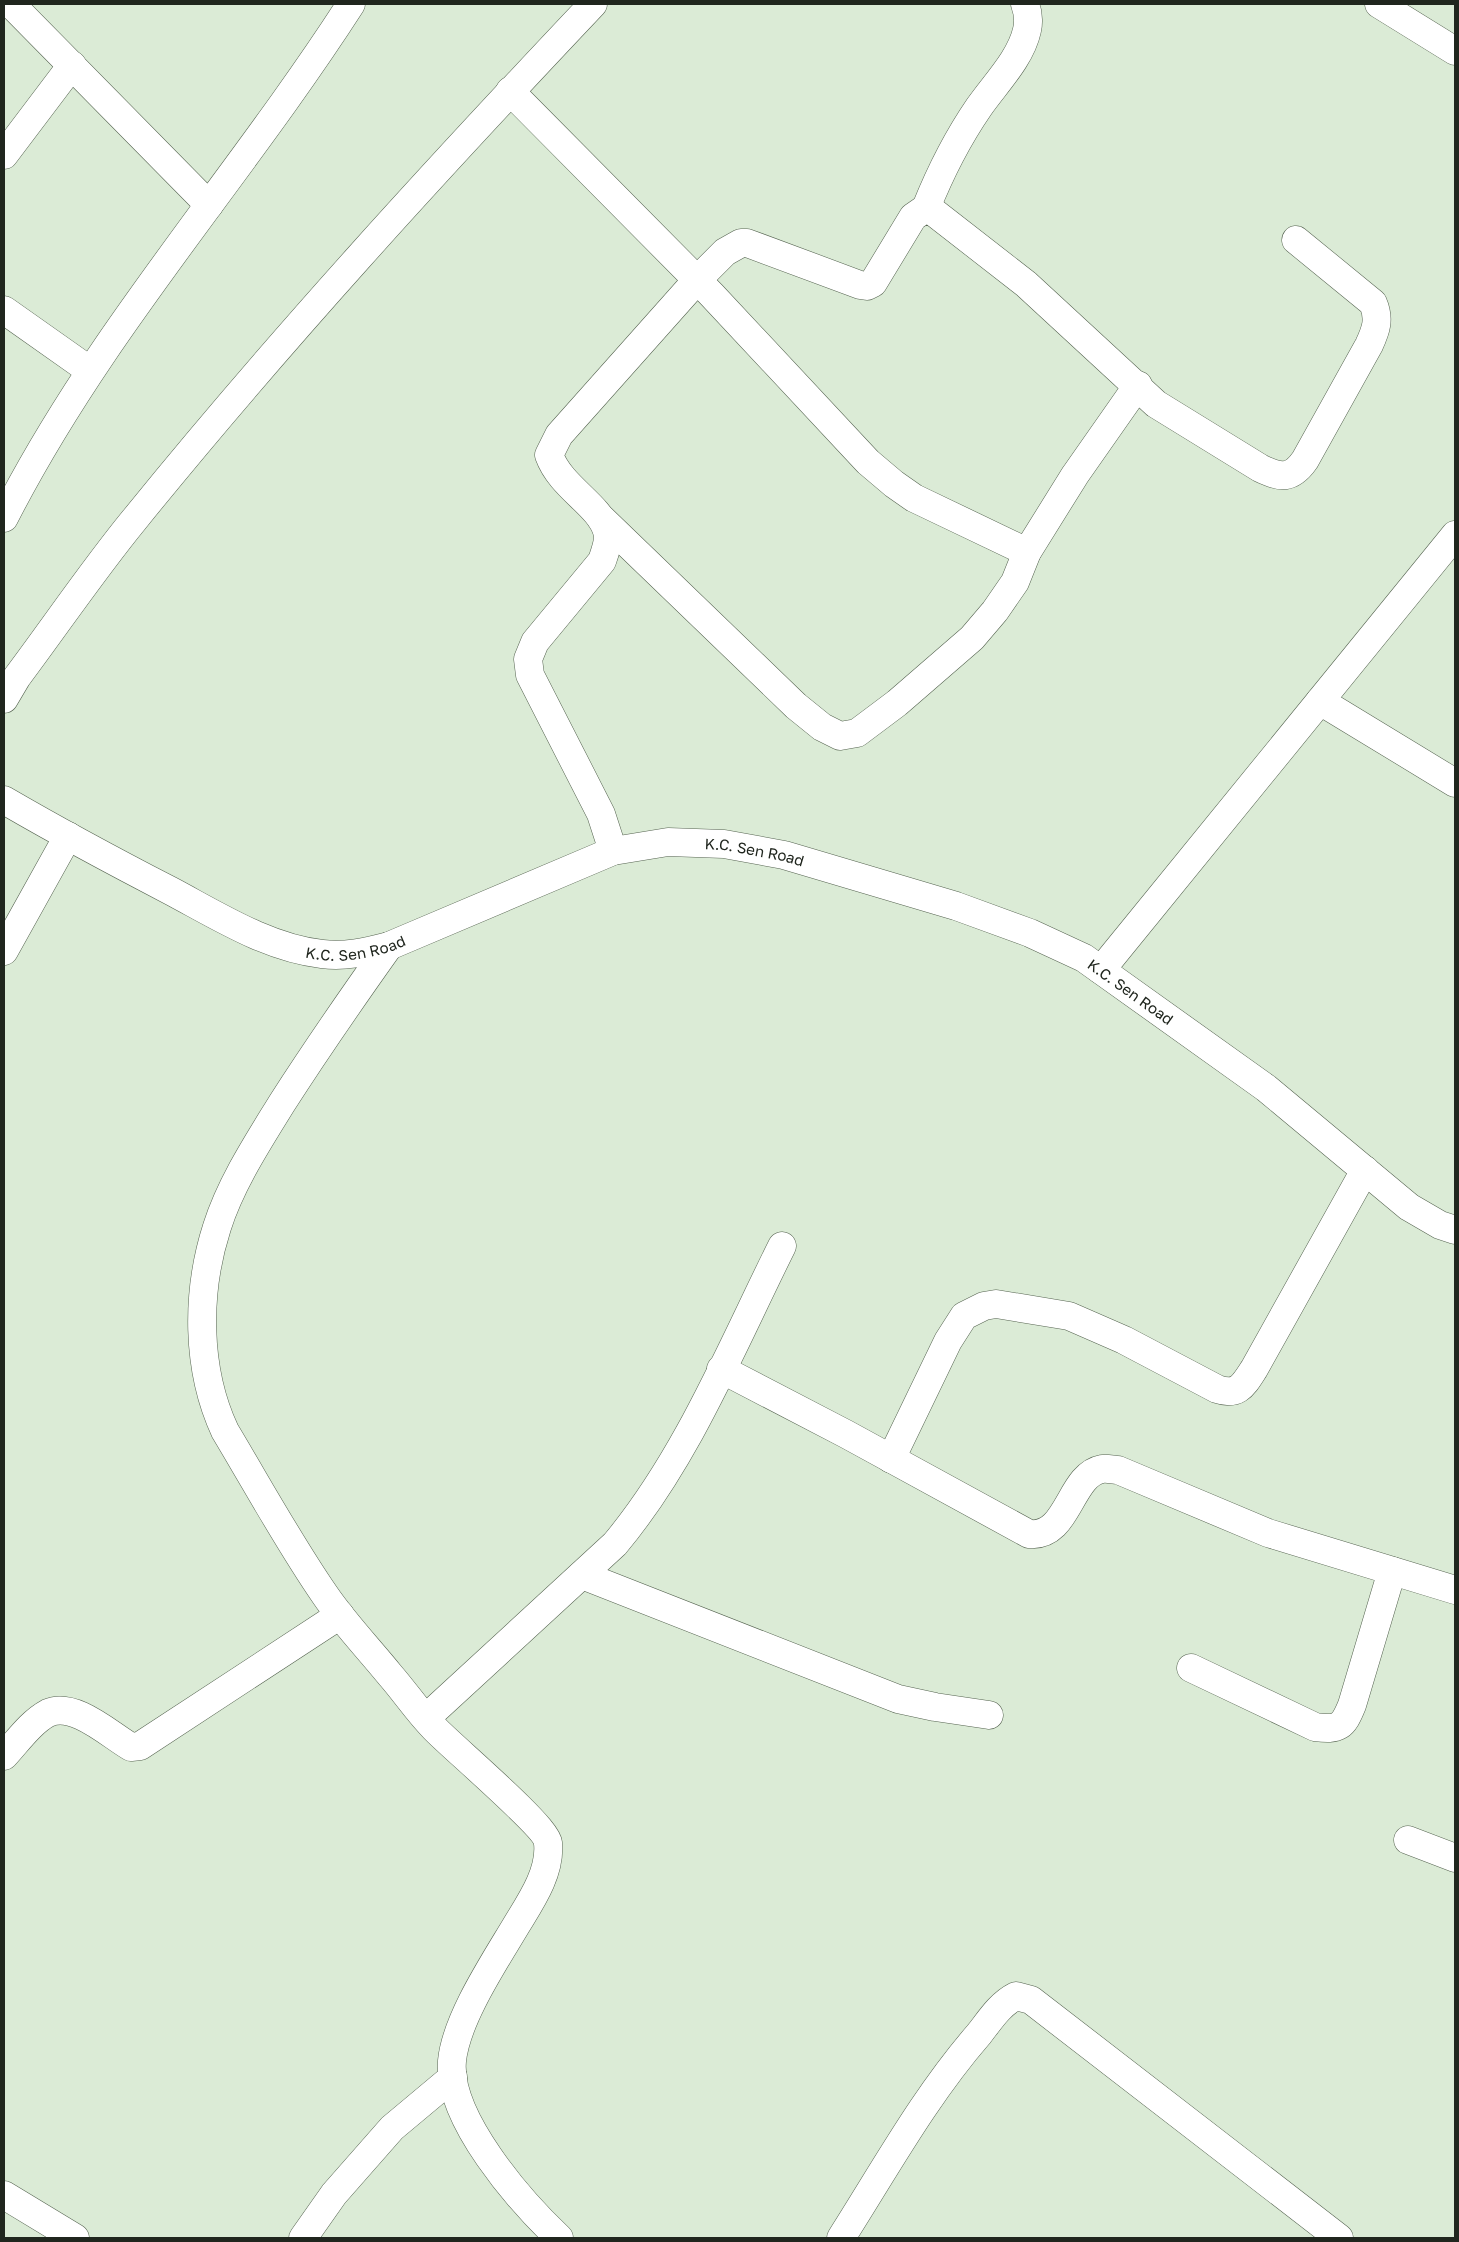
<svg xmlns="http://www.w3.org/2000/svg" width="1459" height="2242" font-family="'Golos Text',sans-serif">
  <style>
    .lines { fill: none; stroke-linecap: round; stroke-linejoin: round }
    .minor-casing { stroke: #566451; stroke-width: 29 }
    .tertiary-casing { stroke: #566451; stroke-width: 29 }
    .minor { stroke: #fff; stroke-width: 28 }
    .tertiary { stroke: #fff; stroke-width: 28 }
    .labels { text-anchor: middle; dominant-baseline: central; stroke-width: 4.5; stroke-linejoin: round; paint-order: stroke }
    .street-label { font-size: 15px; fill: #20261e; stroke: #e8f8e3 }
  </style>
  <rect width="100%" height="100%" fill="#dbebd6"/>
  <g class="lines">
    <defs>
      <g id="minor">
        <polyline points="11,4 209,205"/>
        <polyline points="1379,4 1455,51"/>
        <polyline points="510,91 711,294 868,462 894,484 914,498 1027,552"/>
        <polyline points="4,155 72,65"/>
        <path d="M926 208C940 173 957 139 979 107 995 84 1021 58 1027 30 1029 21 1028 12 1025 4"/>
        <polyline points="4,310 89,370"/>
        <path d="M4 518C98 333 239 178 351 4"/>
        <polyline points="602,519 796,706 822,727 840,736 857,733 897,703 972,638 995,611 1015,582 1027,552 1075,475 1138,385"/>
        <path d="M4 699 17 677C56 625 93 570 134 520 279 341 435 171 593 4"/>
        <polyline points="1320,701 1455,783"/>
        <path d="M613 851 601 814 530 675 528 659 535 642 602 561C605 552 610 540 607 531 599 504 561 488 549 455L559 435 697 280 725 252 741 243H747L860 285 867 286 873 283 913 217 926 208 931 210 1026 284 1156 404 1260 468C1280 478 1291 480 1305 460L1369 345C1376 330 1380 319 1373 303L1296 240"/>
        <path d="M389 946C352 998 316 1050 282 1103 258 1142 231 1183 217 1227 196 1292 196 1369 225 1431 258 1486 289 1543 325 1595 344 1623 369 1649 390 1675 405 1692 418 1712 434 1728 452 1747 546 1826 548 1843 551 1872 531 1901 517 1924 495 1961 456 2019 452 2061 447 2118 520 2201 559 2238"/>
        <polyline points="4,951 68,836"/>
        <polyline points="1101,970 1455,535"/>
        <path d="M721 1369 846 1434 1029 1534C1069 1538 1069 1475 1102 1469 1107 1468 1113 1470 1118 1470L1268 1533 1455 1590"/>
        <path d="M891 1459 948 1341 964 1316 984 1306 996 1304 1069 1316 1124 1340 1217 1389C1238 1396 1243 1386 1254 1369L1365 1170"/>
        <polyline points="582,1575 898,1699 935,1707 989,1715"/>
        <path d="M1191 1668 1315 1727C1339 1730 1343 1727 1352 1705L1392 1571"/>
        <path d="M426 1718 615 1544C687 1458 732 1346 782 1246"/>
        <path d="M4 1756C17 1742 31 1722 48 1713 74 1701 110 1735 131 1747L140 1746 340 1615"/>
        <polyline points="1408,1840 1455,1858"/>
        <polyline points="4,2195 75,2238"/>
        <polyline points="303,2238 334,2194 392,2128 453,2077"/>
        <path d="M841 2238C885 2169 925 2096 979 2034 990 2020 1000 2004 1016 1996L1031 2000 1339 2238"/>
      </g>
      <g id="tertiary">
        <path id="s1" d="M4 800C59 832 115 862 171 891 218 916 268 948 322 954 345 957 366 952 389 946L613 851 668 842 724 844 784 855 956 906 1030 933 1084 958 1266 1088 1409 1207 1440 1225 1455 1230"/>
      </g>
    </defs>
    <use href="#minor" class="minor-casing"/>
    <use href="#tertiary" class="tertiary-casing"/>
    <use href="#minor" class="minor"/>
    <use href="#tertiary" class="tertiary"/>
  </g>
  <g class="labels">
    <g class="street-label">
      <text stroke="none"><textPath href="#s1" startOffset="809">K.C. Sen Road</textPath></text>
      <text stroke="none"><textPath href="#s1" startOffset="389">K.C. Sen Road</textPath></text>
      <text stroke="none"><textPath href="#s1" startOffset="1214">K.C. Sen Road</textPath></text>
    </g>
  </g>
  <rect width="1459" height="2242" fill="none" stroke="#20261e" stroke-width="10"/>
</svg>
